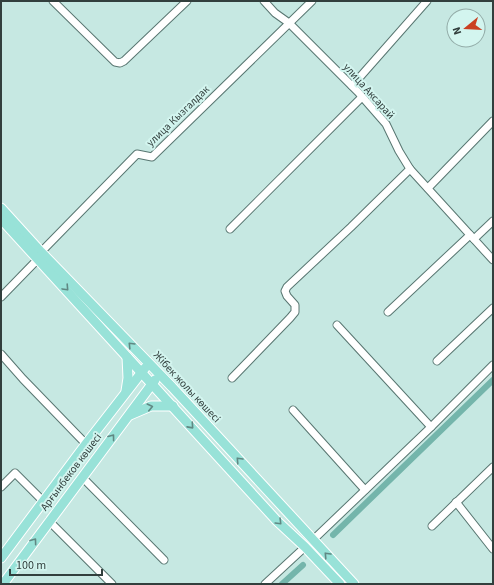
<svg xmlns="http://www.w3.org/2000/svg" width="494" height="585" font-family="'Source Sans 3',sans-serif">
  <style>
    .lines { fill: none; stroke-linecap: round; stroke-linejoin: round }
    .canal { stroke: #74b5ab; stroke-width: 6 }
    .minor-casing { stroke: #587671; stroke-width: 9 }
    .major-casing { stroke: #fff; stroke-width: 11 }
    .minor { stroke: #fff; stroke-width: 7 }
    .major { stroke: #98e2d8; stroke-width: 9 }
    .oneway { stroke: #608883 }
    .labels { text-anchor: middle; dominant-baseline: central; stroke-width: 4; stroke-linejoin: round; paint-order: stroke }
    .street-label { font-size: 11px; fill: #323f3d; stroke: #d3f5ef }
  </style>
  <rect width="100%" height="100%" fill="#c6e8e2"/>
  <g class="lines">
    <g class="canal">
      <polyline points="333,535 493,380"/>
      <polyline points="282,584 303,565"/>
    </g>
    <defs>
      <g id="minor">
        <polyline points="53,1 115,62 120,63 124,61 187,1"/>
        <polyline points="264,1 275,13 289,23 358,92 386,124 399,151 410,169 493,260"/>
        <polyline points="352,86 427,1"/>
        <polyline points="428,188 493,121"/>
        <polyline points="230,229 362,97"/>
        <polyline points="474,239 493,221"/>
        <polyline points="41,252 137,154 152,157 312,1"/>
        <polyline points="1,297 38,259"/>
        <polyline points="388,312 470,235"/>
        <polyline points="337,325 431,427"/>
        <polyline points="1,354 23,379 86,444"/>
        <polyline points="437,361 493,308"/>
        <polyline points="232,378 290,318 295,312 295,305 287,296 285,291 287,287 351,227 410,169"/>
        <polyline points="293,410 365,490"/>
        <polyline points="82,477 164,560"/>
        <polyline points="1,487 15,473 43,501"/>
        <polyline points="456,502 493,549"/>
        <polyline points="49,521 112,584"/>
        <polyline points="432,526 493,467"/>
        <polyline points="313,540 431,427 493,365"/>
        <polyline points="265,584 305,547"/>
      </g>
      <g id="major">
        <polyline points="1,208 41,252 172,387 354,584"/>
        <polyline points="1,219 277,521 305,547 340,584"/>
        <polyline points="126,391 128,378 127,357"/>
        <polyline points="130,415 151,406 173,406"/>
        <polyline points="1,558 86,444 145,368"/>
        <polyline points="3,584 155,380"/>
      </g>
    </defs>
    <use href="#minor" class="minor-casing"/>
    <use href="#major" class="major-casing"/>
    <use href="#minor" class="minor"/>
    <use href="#major" class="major"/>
  </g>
  <defs><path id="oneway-chevron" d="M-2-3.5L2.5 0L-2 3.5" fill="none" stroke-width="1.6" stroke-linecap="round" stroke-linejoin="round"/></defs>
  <g class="oneway">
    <use href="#oneway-chevron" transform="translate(66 288) rotate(47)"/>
    <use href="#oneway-chevron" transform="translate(131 345) rotate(-134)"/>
    <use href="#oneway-chevron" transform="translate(150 407) rotate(-13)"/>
    <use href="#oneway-chevron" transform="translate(191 426) rotate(48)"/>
    <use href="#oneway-chevron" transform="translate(112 437) rotate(-53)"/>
    <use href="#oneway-chevron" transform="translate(239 460) rotate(-133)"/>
    <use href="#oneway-chevron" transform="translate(279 522) rotate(45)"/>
    <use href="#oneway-chevron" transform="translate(34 541) rotate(-54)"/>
    <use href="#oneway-chevron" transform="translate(327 555) rotate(-133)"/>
  </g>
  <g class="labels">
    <g class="street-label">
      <text transform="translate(369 91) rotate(48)">улица Аксарай</text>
      <text transform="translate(178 116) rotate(-44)">улица Кызгалдак</text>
      <text transform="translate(187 387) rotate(47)">Жібек жолы көшесі</text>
      <text transform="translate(71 472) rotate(-53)">Арғынбеков көшесі</text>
    </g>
  </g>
  <rect width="494" height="585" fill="none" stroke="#323f3d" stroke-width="4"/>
  <g transform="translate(466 28) rotate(252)"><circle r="19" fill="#d3f5ef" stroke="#93aca8"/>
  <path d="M0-3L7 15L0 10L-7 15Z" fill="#ca4022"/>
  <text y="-6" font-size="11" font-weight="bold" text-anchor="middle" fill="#323f3d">N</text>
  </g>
  <path d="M10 569v6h92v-6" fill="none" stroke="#323f3d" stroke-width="2"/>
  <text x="16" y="569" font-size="12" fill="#323f3d" stroke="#d3f5ef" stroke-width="3" paint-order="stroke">100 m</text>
</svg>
